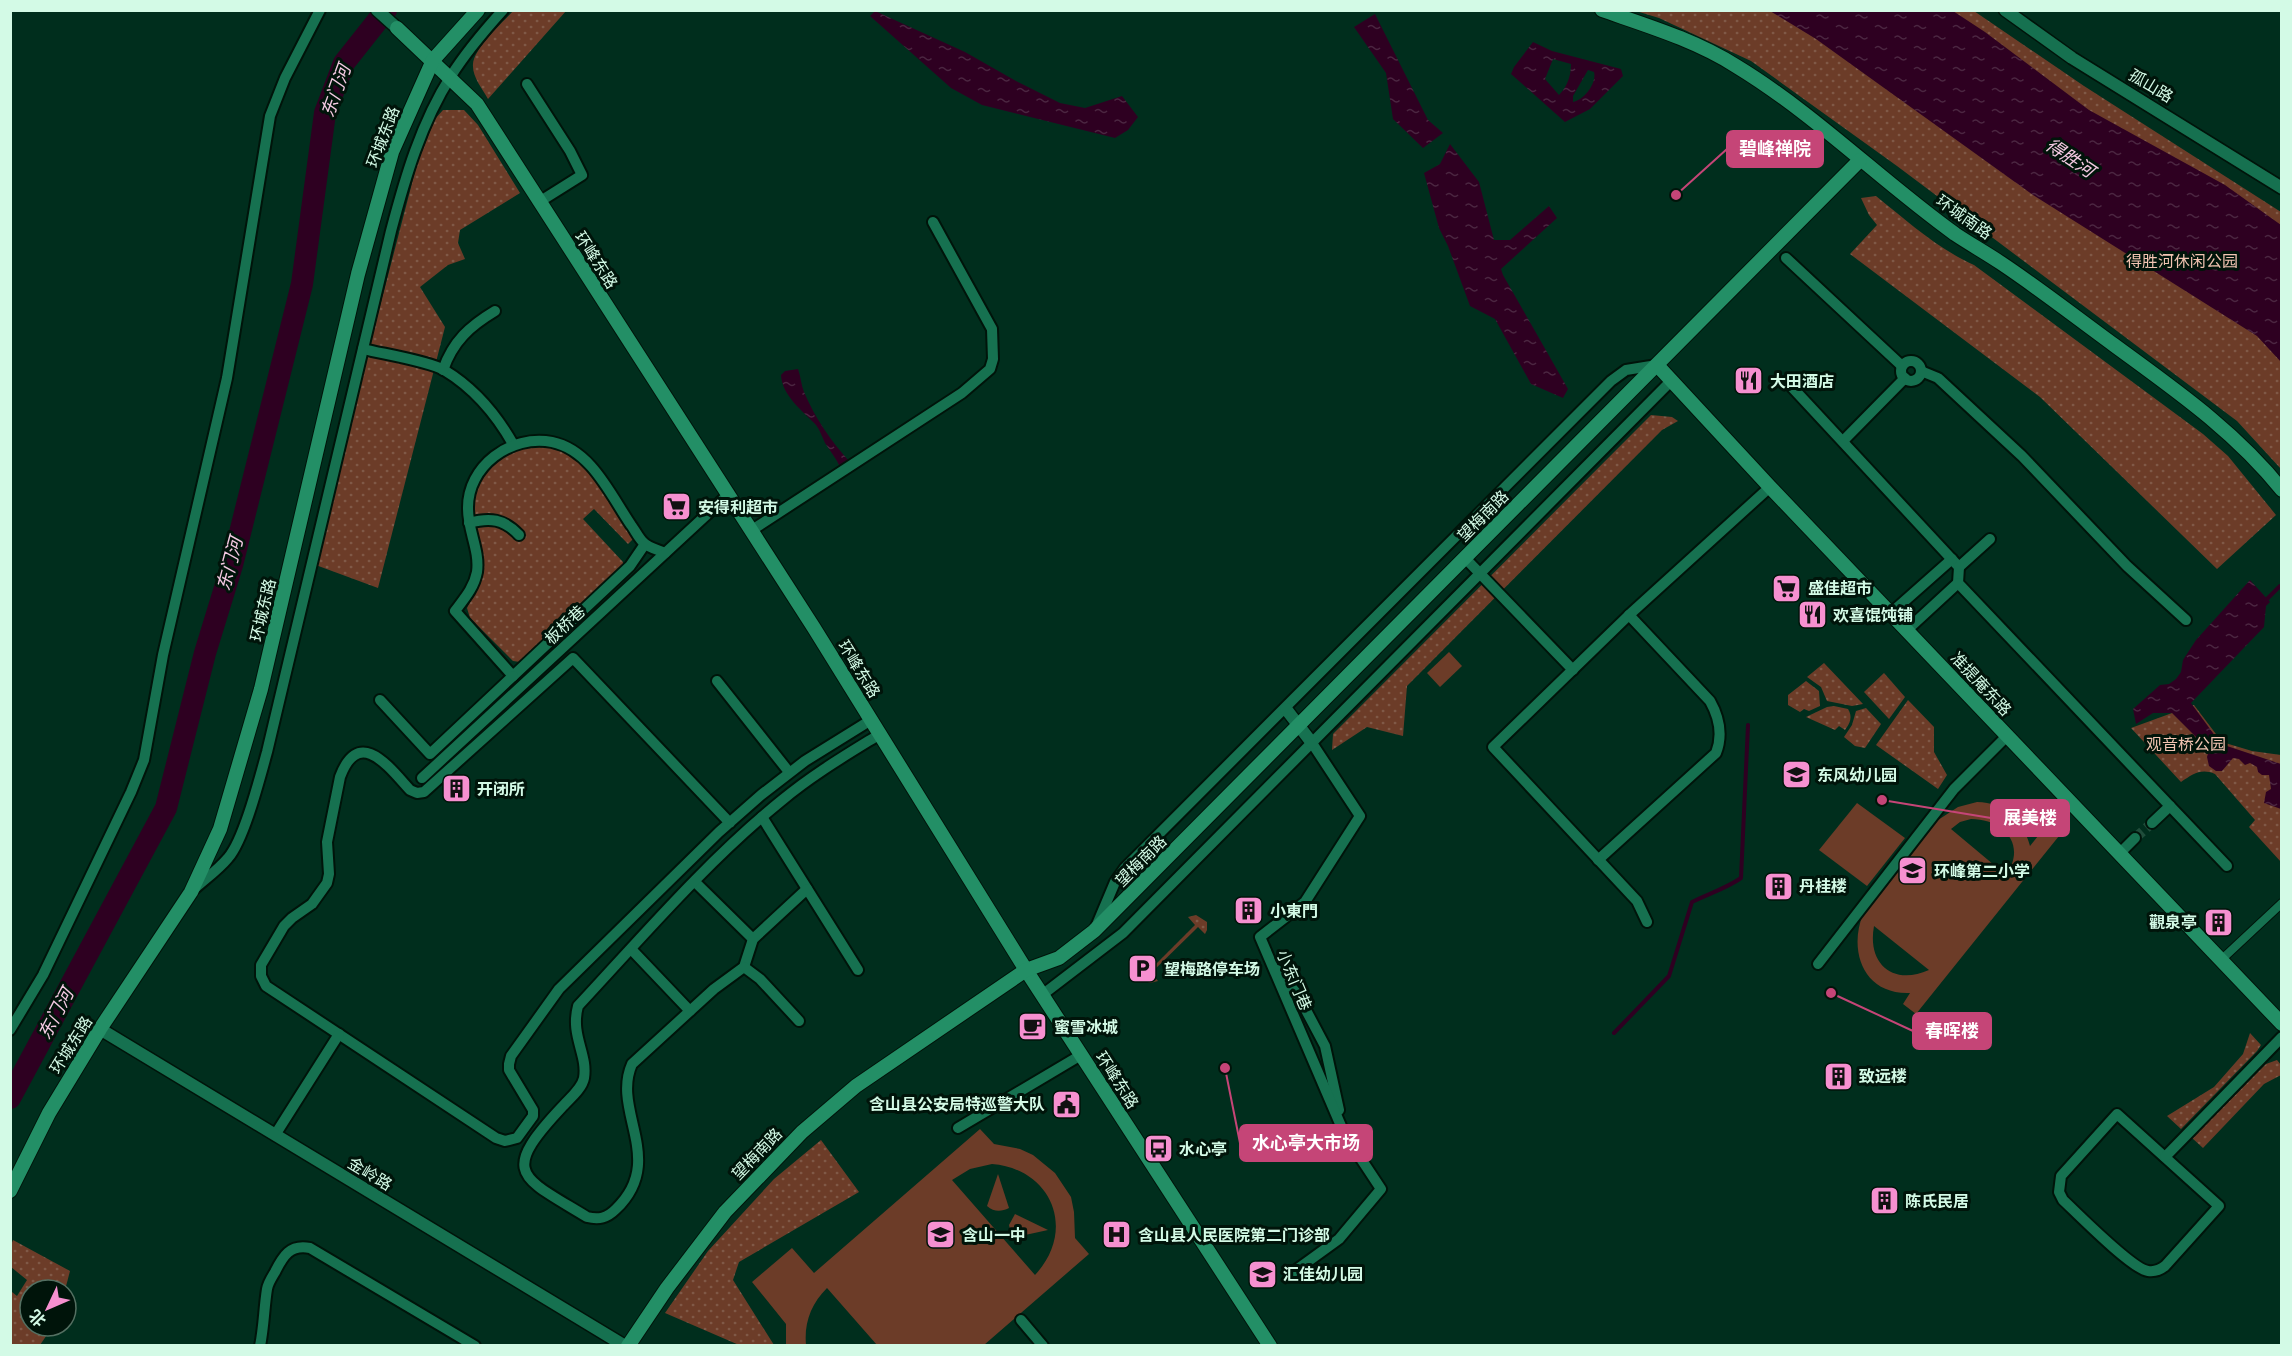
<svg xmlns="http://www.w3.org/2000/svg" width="2292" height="1356" font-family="Rubik,'Noto Sans SC',sans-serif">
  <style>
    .grass { fill: url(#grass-dots) }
    .garden { fill: #6c3c28; fill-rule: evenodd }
    .water { fill: url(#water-ripples); fill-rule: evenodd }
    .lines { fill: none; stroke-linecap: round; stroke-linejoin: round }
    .stream { stroke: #2e0021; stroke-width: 4 }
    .river { stroke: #2e0021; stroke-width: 22 }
    .minor-tunnel { stroke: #204d3b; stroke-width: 10; stroke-dasharray: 10 5; stroke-linecap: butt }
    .pedestrian-casing { stroke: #00140a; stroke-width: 10 }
    .minor-casing { stroke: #00140a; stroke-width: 14 }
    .tertiary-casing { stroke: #00140a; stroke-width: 15 }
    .secondary-casing { stroke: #00140a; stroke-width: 16 }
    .pedestrian { stroke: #167150; stroke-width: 8 }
    .minor { stroke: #167150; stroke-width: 10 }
    .tertiary { stroke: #167150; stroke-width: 12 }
    .secondary { stroke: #238f66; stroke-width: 14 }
    .labels { text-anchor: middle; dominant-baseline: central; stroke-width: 6; stroke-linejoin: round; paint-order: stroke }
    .street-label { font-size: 16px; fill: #d3fae6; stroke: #00140a }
    .park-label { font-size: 16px; fill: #f2c4b2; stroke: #00140a }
    .poi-label { font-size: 16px; font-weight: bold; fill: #d3fae6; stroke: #00140a; text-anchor: start }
    .water-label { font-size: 18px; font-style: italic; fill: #f5cae3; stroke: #00140a }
    .leader { fill: none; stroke: #c54577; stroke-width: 2 }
    .callout-dot { fill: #c54577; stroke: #00140a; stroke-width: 2 }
    .callout { fill: #c54577; stroke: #c54577; stroke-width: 2 }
    .callout-label { font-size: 18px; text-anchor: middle; font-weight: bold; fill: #fff }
  </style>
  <defs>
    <pattern id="grass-dots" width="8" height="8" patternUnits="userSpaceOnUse" patternTransform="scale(1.5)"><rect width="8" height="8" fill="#6c3c28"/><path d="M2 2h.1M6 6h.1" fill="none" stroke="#805947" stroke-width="1.8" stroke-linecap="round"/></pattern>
    <pattern id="water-ripples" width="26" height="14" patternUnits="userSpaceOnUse" patternTransform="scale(1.5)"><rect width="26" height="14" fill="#2e0021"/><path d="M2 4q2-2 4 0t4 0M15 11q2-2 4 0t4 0" fill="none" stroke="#4b2641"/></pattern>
  </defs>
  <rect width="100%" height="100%" fill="#002e1d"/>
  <g class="grass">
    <path d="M513 11H566L488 99C482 88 472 77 473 64 474 48 502 23 513 11Z"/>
    <polygon points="1636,11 1974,11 2084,86 2281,212 2281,469 2237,421 1897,166 1751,61 1659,18"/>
    <polygon points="443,110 464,110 478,125 520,193 460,230 458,243 465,259 448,265 420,287 445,327 378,588 313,564 417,164 435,119"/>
    <path d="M1876 196C1907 221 1938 249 1974 265L2203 434 2228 456 2276 515 2217 569 2040 397 1850 254 1877 225 1869 215 1861 198Z"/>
    <polygon points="1651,415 1672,417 1678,421 1662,430 1407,686 1403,736 1367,727 1332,750 1333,734"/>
    <path d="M525 446C533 446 544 444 552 446 589 455 615 508 635 537L628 544 594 509 583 519 623 562V567L524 660 520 662 513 661 470 618 467 608 480 581 482 562 472 508 474 493 482 476 497 459Z"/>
    <polygon points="1824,663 1863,704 1852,706 1827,701 1821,687 1807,677"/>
    <polygon points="1884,673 1905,697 1889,719 1864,692"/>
    <polygon points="1806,681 1819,691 1820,706 1809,711 1804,709 1800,712 1788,705 1788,695"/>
    <polygon points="1908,700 1934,727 1934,752 1947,775 1938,789 1876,745"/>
    <path d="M2194 705 2222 742 2252 751 2281 755V862L2249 827 2255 820 2215 774C2201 768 2193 774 2181 782L2131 728Z"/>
    <path d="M1834 706 1848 709C1853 717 1850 723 1845 730L1839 726 1835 730 1806 717 1827 707Z"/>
    <polygon points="1866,708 1881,724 1865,748 1855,746 1844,737 1852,725 1856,711"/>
    <polygon points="1196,915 1207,922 1207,930 1205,934 1198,927 1194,931 1151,973 1158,981 1150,983 1142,980 1139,972 1141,964 1149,971 1195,925 1188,917"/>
    <polygon points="2250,1033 2261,1045 2257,1051 2181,1129 2167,1116 2214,1087 2243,1054"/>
    <polygon points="2277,1060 2281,1065 2281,1075 2264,1084 2203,1148 2192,1138 2266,1064"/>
    <polygon points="821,1140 859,1192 739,1262 733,1280 774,1345 739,1345 665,1313 708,1251 774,1179"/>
    <polygon points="13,1240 70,1271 65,1290 30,1290 30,1326 53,1326 40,1345 11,1345 11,1295 12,1292 17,1296 27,1280 11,1267 11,1245"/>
  </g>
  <g class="garden">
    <polygon points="1449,652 1462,666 1440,687 1427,673"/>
    <path d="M1977 802C2005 803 2023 819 2030 846L2046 826 2059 836 1916 1014 1903 1004 1910 993C1864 995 1848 952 1863 914L1938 820 1958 807ZM1971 819C2004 819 2027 845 2006 875L1951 829 1960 822ZM1874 926 1929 970C1893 986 1867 964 1874 926Z"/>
    <polygon points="1857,803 1905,838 1867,886 1819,850"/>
    <path d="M980 1129 994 1144 1020 1149 1033 1155 1055 1173 1071 1197 1074 1212 1075 1238 1089 1254 984 1345H877L827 1288C811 1304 804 1323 806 1345H786V1324L752 1282 792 1248 814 1273ZM992 1164C1052 1169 1077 1230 1035 1275L952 1180 970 1169Z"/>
    <path d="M998 1174 1009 1208C1001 1212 994 1212 987 1206Z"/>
    <polygon points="1015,1214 1048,1230 1012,1238 1009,1225"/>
  </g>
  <g class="water">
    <polygon points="875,11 965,52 1016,81 1060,103 1085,108 1122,96 1138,117 1128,130 1115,138 982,105 951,88 870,16"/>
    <polygon points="1770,11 1953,11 1985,32 2089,110 2225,185 2281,225 2281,362 2257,336 2033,195 1816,39"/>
    <polygon points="1375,14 1428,120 1443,133 1423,148 1393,119 1386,73 1354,27"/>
    <path d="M1533 42 1552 51 1621 69 1623 76 1590 109 1565 122 1511 74 1514 67ZM1553 59 1571 64C1571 76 1567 87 1559 95L1545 79ZM1588 70 1594 72C1597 83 1584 100 1573 102V96Z"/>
    <polygon points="1450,144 1479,182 1494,240 1510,240 1549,206 1557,218 1501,269 1503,275 1568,389 1563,398 1531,384 1495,319 1470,306 1448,246 1439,228 1424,173 1440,164"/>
    <path d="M798 369C801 377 801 385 804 392 815 418 831 441 849 461L840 467C836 458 830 451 825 443 822 437 820 430 816 425 803 411 782 396 781 375L785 371Z"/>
    <polygon points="2250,580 2270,602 2266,606 2264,627 2191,703 2221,744 2281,764 2281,809 2264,803 2266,792 2271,789 2269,775 2262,775 2258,772 2257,767 2250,763 2245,765 2239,759 2233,758 2222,771 2216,771 2209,766 2207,757 2209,750 2172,713 2153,713 2136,724 2133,709 2160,685 2169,684 2176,679 2181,672 2183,660 2196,640"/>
  </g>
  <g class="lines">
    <g class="stream">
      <polyline points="2264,602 2280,586"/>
      <path d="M1614 1033 1669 976 1692 902C1708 894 1727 888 1741 878L1748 725"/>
    </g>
    <polyline class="river" points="10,1098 166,808 205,653 232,565 302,284 325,113 344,63 386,10"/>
    <polyline class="minor-tunnel" points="2135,838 2152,823"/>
    <defs>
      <polyline id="pedestrian" points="2221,960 2282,903"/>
      <g id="minor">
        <polyline points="527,84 570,151 582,175 539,202"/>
        <polyline points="1786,258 1902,366"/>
        <path d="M363 349C383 354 428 361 444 370 474 388 496 414 513 444"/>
        <circle cx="1911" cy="371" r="10"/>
        <path d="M443 370C453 341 470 326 495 311"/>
        <polyline points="1921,371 1938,378 2022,456 2127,566 2186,620"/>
        <polyline points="1790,385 1959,567 1958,583 2227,866"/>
        <polyline points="1843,441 1905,378"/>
        <path d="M469 523C490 517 504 519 519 535"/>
        <polyline points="752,530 962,393 990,369 993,359 992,329 933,222"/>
        <path d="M645 544 630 566 513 676 455 611C464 599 474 588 477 572 480 551 468 531 468 509 467 466 511 434 552 442 591 450 610 494 631 525 635 530 639 539 644 543 649 548 659 550 665 553"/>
        <polyline points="1465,558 1573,670"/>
        <polyline points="1959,567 1990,539"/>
        <polyline points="1891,613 1952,559"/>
        <polyline points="1907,630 1958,583"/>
        <polyline points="717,681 789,772"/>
        <polyline points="380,700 430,754 513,676"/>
        <polyline points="422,778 729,494"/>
        <polyline points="762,817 858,970"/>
        <path d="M730 823 573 658 424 792 417 793 410 790C389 767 359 726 340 777L327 842 329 874 327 883 312 904 292 918 284 926 261 965V976L266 986 496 1138 505 1141 517 1138 533 1116V1110L509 1070V1064L511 1056 559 989 719 832 761 795 805 761 871 720"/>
        <polyline points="2152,823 2170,806"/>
        <polyline points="2120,853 2135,838"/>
        <path d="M1598 860 1716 753C1723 735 1719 717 1710 701L1629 615"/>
        <polyline points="695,882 753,939"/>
        <path d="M807 889 753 939 744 967 714 989 632 1064C611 1111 667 1160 616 1209 607 1218 599 1220 587 1217 520 1176 499 1174 562 1107 569 1099 582 1089 584 1078 588 1054 570 1036 578 1006 643 936 707 861 781 801 812 775 846 755 880 734"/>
        <path d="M193 890C205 879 218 870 228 858 244 840 260 777 267 752L391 231C405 178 421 123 451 76 466 52 484 31 503 10"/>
        <polyline points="1647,922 1637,901 1493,747 1629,615 1770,487"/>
        <polyline points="1096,927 1115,882 1125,868 1611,381 1626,370 1657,365"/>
        <polyline points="631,949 690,1011"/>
        <polyline points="1818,964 1954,789 2007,736"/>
        <polyline points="744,967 760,979 799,1021"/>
        <polyline points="1277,970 1298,995 1325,1046 1339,1110"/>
        <polyline points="1042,995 1123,933 1671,381"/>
        <polyline points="10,1030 43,975 131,792 144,760 163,655 227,378 270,116 285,78 320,10"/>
        <path d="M2117 1114 2219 1206 2165 1266C2160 1270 2155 1272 2148 1271 2132 1269 2078 1214 2063 1200L2059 1192 2061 1176Z"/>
        <polyline points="958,1128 1081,1055"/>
        <polyline points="275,1135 339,1034"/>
        <polyline points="2165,1157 2282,1037"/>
        <polyline points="1292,1273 1339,1239 1381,1189 1344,1133 1260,937 1305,902 1360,816 1312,743"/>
        <polyline points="1021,1320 1043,1346"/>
        <path d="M260 1346C264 1326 264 1308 267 1289 268 1283 272 1277 275 1272 283 1256 290 1244 310 1248L475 1346"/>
      </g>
      <g id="tertiary">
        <polyline points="377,10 397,28"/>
        <polyline points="2005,10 2072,58 2282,188"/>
        <polyline points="1286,709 1312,743"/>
        <polyline points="100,1029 625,1346"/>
      </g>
      <g id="secondary">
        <path d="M1602 10C1648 26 1695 40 1736 66 1815 114 1880 180 1955 234 1970 244 1986 253 2001 263 2040 289 2077 318 2114 345 2174 389 2235 431 2282 490"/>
        <polyline points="397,28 477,104 814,628 1026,970 1270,1346"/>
        <polyline points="1657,365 1770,487 2282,1024"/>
        <polyline points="10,1191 49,1113 100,1029 191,892 220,829 261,689 358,274 392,152 433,60 478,10"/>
        <polyline points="628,1346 667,1288 725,1212 802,1132 856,1086 1026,970 1059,958 1094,931 1860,160"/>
      </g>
    </defs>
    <use href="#pedestrian" class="pedestrian-casing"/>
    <use href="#minor" class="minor-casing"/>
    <use href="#tertiary" class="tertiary-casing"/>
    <use href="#secondary" class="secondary-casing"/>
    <use href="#pedestrian" class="pedestrian"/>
    <use href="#minor" class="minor"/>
    <use href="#tertiary" class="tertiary"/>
    <use href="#secondary" class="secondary"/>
  </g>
  <defs>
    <symbol id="restaurant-square" viewBox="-11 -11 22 22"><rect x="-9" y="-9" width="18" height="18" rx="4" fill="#f690d0" stroke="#00140a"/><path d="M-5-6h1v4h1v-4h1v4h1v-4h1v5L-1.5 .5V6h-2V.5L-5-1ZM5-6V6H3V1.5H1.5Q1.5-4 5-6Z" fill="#111"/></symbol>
    <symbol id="supermarket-square" viewBox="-11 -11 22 22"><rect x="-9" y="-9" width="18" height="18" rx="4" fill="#f690d0" stroke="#00140a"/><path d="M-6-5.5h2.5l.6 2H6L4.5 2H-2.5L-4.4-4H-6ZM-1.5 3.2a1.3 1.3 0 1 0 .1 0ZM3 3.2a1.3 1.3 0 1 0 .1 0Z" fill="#111"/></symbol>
    <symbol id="school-square" viewBox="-11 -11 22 22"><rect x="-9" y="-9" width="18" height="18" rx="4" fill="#f690d0" stroke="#00140a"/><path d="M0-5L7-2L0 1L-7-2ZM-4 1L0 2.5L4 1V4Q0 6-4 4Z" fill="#111"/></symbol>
    <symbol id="building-square" viewBox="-11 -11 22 22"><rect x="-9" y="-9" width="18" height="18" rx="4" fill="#f690d0" stroke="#00140a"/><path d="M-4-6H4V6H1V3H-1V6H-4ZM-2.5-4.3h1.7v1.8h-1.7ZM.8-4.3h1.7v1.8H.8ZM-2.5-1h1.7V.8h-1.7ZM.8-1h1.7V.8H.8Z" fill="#111"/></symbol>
    <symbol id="parking-square" viewBox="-11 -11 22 22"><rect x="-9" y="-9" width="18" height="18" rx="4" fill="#f690d0" stroke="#00140a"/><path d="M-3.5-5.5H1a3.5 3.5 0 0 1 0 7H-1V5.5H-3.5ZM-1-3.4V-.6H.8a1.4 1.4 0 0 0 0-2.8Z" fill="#111"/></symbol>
    <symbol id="cafe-square" viewBox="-11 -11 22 22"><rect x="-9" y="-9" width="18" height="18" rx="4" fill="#f690d0" stroke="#00140a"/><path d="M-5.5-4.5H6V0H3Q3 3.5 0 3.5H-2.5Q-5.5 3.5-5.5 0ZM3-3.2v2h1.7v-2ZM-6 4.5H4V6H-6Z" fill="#111"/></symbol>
    <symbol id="civic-square" viewBox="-11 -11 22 22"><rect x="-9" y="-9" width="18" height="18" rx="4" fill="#f690d0" stroke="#00140a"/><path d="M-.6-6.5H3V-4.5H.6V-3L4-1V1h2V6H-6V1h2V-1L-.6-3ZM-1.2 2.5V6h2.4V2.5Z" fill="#111"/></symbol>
    <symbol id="bus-square" viewBox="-11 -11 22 22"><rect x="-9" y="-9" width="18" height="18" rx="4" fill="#f690d0" stroke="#00140a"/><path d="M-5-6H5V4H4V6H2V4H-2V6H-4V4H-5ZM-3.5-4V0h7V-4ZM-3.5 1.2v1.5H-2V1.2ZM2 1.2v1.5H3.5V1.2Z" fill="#111"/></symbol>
    <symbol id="hospital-square" viewBox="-11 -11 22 22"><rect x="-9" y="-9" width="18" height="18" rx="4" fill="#f690d0" stroke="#00140a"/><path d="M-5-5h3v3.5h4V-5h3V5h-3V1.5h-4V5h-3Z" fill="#111"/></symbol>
  </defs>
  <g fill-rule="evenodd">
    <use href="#restaurant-square" x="1732" y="364" width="33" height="33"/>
    <use href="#supermarket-square" x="660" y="490" width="33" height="33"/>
    <use href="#supermarket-square" x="1770" y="572" width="33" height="33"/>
    <use href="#restaurant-square" x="1796" y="598" width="33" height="33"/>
    <use href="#school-square" x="1780" y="758" width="33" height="33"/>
    <use href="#building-square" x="440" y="772" width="33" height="33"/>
    <use href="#school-square" x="1896" y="854" width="33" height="33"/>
    <use href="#building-square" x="1762" y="870" width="33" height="33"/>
    <use href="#building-square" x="1232" y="894" width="33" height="33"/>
    <use href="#building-square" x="2202" y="906" width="33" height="33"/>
    <use href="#parking-square" x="1126" y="952" width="33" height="33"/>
    <use href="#cafe-square" x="1016" y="1010" width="33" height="33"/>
    <use href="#building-square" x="1822" y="1060" width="33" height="33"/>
    <use href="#civic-square" x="1050" y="1088" width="33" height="33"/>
    <use href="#bus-square" x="1142" y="1132" width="33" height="33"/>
    <use href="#building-square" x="1868" y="1184" width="33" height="33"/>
    <use href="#school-square" x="924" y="1218" width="33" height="33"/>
    <use href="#hospital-square" x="1100" y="1218" width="33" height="33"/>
    <use href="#school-square" x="1246" y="1258" width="33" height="33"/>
  </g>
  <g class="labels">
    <g class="street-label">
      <text transform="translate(2151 86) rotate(31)">孤山路</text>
      <text transform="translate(383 137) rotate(-69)">环城东路</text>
      <text transform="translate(1964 217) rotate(35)">环城南路</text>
      <text transform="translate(596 260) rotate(57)">环峰东路</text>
      <text transform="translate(1483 516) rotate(-45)">望梅南路</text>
      <text transform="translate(263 610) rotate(-77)">环城东路</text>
      <text transform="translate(565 625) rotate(-43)">板桥巷</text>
      <text transform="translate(859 669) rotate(58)">环峰东路</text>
      <text transform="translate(1981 684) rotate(47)">准提庵东路</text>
      <text transform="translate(1141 861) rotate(-45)">望梅南路</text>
      <text transform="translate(1294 980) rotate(67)">小东门巷</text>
      <text transform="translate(71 1045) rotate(-58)">环城东路</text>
      <text transform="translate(1117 1080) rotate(57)">环峰东路</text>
      <text transform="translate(757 1154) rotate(-46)">望梅南路</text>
      <text transform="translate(370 1174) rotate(31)">金岭路</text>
    </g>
    <g class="park-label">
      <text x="2182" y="261">得胜河休闲公园</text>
      <text x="2186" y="744">观音桥公园</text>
    </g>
    <g class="poi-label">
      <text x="1770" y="381">大田酒店</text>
      <text x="698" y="507">安得利超市</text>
      <text x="1808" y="588">盛佳超市</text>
      <text x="1833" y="615">欢喜馄饨铺</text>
      <text x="1817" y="775">东风幼儿园</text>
      <text x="477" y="789">开闭所</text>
      <text x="1934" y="871">环峰第二小学</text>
      <text x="1799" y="886">丹桂楼</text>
      <text x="1270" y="911">小東門</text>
      <text x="2197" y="922" text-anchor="end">觀泉亭</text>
      <text x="1164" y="969">望梅路停车场</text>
      <text x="1054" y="1027">蜜雪冰城</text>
      <text x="1859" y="1076">致远楼</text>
      <text x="1045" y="1104" text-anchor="end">含山县公安局特巡警大队</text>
      <text x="1179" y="1149">水心亭</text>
      <text x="1905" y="1201">陈氏民居</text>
      <text x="962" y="1235">含山一中</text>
      <text x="1138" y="1235">含山县人民医院第二门诊部</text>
      <text x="1283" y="1274">汇佳幼儿园</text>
    </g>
    <g class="water-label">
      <text transform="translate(336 91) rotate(-70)">东门河</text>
      <text transform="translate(2070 158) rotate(34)">得胜河</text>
      <text transform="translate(230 564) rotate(-75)">东门河</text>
      <text transform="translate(56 1014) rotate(-62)">东门河</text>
    </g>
  </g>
  <path class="leader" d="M1676 195L1727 149M1882 800L1991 818M1831 993L1913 1031M1225 1068L1240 1143"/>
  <g class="callout-dot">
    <circle cx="1676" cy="195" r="6"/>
    <circle cx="1882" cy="800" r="6"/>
    <circle cx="1831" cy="993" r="6"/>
    <circle cx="1225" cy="1068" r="6"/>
  </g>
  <g class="callout">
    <rect x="1727" y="131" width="96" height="36" rx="6"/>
    <rect x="1991" y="800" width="78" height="36" rx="6"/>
    <rect x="1913" y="1013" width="78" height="36" rx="6"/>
    <rect x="1240" y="1125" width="132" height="36" rx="6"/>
  </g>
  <g class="callout-label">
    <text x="1775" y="155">碧峰禅院</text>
    <text x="2030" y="824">展美楼</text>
    <text x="1952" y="1037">春晖楼</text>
    <text x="1306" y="1149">水心亭大市场</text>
  </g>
  <rect width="2292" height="1356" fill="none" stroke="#d3fae6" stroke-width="24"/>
  <g transform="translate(48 1308) rotate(226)"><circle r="28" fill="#00140a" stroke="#547062" stroke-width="1.5"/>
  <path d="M0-4.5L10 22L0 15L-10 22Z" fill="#f690d0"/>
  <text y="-9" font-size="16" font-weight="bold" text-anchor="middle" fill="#d3fae6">北</text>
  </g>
</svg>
